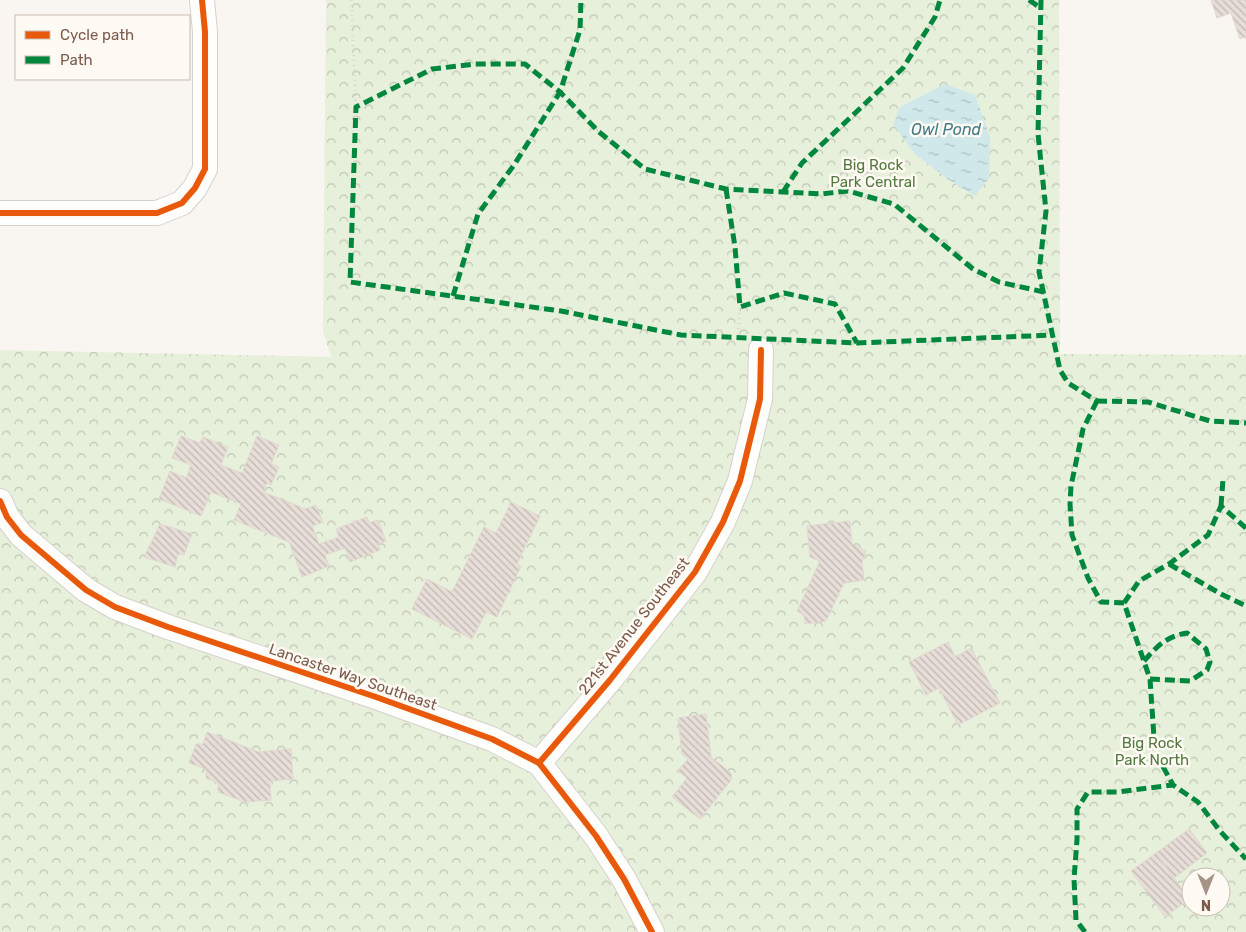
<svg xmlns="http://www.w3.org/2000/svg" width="1246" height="932" font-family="Rubik,sans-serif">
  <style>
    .forest { fill: url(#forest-crowns); fill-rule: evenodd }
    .water { fill: url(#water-ripples) }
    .building { fill: url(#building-back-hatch); stroke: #e2d8d2 }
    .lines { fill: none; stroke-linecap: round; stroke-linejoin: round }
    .minor-casing { stroke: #d7d1cb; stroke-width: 26 }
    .path { stroke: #dcd5d0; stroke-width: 3; stroke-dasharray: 1 4; stroke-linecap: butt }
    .minor { stroke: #fefefd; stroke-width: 24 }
    .quiet { stroke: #00873e; stroke-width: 5; stroke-dasharray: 10 5; stroke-linecap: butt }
    .cycleway-casing { stroke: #fffaf3; stroke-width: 9 }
    .cycleway { stroke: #e8590c; stroke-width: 6 }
    .labels { text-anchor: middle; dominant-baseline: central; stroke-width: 5; stroke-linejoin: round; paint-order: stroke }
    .park-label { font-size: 15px; fill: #537a41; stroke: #fffaf3 }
    .street-label { font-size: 15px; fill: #7a5c4d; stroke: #fffaf3 }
    .water-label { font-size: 16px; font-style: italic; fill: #437c86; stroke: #fffaf3 }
  </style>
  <defs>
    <pattern id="forest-crowns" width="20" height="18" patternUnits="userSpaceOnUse" patternTransform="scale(1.25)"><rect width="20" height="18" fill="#e7f0db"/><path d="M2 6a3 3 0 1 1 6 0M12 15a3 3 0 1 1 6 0" fill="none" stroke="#c0c6b4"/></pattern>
    <pattern id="water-ripples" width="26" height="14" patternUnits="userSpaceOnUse" patternTransform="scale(1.25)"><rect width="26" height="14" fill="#d0e8ea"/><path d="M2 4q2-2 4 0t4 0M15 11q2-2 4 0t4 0" fill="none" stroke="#aebfc0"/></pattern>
    <pattern id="building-back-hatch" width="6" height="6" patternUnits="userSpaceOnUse" patternTransform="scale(1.25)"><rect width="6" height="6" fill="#e6ded7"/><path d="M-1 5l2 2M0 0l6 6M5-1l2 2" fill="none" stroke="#bfb7b1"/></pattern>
  </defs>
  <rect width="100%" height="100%" fill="#f9f5f0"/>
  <path class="forest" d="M326 0H1059L1060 354 1246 355V932H0V350L331 357 323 332ZM1191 877H1221V907H1191Z"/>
  <polygon class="water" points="945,84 975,95 990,137 989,178 975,196 946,178 915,154 893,124 900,107"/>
  <g class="building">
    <polygon points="1211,0 1246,0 1246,39 1245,37 1240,39 1231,13 1217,18"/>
    <polygon points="181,436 200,443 203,437 228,447 221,465 242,473 257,436 279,445 271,464 279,467 271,485 267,483 263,492 306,509 316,505 323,522 312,526 319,544 339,537 336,529 367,517 369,523 378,520 386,541 378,544 380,550 350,562 345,548 325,555 329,566 302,577 289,542 234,520 241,504 211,492 201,516 159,499 170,471 186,478 191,465 172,458"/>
    <polygon points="511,502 540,516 517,564 521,566 497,617 486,612 472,639 412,609 427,579 452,592 484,527 496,533"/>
    <polygon points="850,521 852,544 866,551 862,562 864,580 844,583 826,621 805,624 804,615 797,611 820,561 810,557 807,526"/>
    <polygon points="160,524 192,534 184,555 178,554 175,567 144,557"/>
    <polygon points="948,642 955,657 971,648 1000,703 958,725 939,688 926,695 909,662"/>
    <polygon points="706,714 711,757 731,773 732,779 700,819 672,797 687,778 678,771 688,759 682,754 678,718"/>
    <polygon points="207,732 259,752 291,749 293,779 270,781 271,800 245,802 218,792 218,783 206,778 206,769 189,763 196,744 203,744"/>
    <polygon points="1189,829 1207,853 1174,878 1156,853"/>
    <polygon points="1156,853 1189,899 1165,917 1131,871"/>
  </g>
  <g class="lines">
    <defs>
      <g id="minor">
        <polyline points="0,213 157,213 182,203 195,188 205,169 205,32 202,0"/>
        <polyline points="0,501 7,517 21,535 86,590 115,607 168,627 376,697 492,739 539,763 596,836 624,879 652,932"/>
        <polyline points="539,763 610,680 695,572 723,522 740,481 760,399 761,350"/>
      </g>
    </defs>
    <use href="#minor" class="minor-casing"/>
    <g class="path">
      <polyline points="351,0 356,107"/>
      <polyline points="738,339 740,307"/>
    </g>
    <use href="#minor" class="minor"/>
    <g class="quiet">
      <polyline points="1029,0 1041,8"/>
      <polyline points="1041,0 1038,134 1046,211 1039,272 1060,370 1068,383 1097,401"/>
      <polyline points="726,189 735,247 740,307 784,293 835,304 857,343"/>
      <polyline points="783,192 802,163 903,68 935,17 940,0"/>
      <polyline points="1044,292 999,282 973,269 894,204 848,191 821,194 726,189 645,169 599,132 560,92 525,64 475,64 432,69 356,107 350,282 561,311 681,335 857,343 1054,335"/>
      <polyline points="453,296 478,214 514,165 560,92 580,30 581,0"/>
      <polyline points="1097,401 1083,429 1071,486 1070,504 1072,535 1088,578 1101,602 1124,603 1150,679 1155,752 1173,785"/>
      <polyline points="1097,401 1148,402 1210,421 1246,423"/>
      <polyline points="1221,506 1223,479"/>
      <polyline points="1169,564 1221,594 1246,606"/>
      <polyline points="1124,603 1139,581 1169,564 1208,535 1221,506 1246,528"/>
      <path d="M1144 661C1157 646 1167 636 1187 633L1206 649 1210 662 1207 670 1190 681 1150 679"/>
      <polyline points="1085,932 1076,920 1074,879 1077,840 1077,809 1088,792 1117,792 1173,785 1198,802 1220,831 1246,859"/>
    </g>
    <defs>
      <g id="cycleway">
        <polyline points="0,213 157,213 182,203 195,188 205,169 205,32 202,0"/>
        <polyline points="0,501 7,517 21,535 86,590 115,607 168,627 376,697 492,739 539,763 596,836 624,879 652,932"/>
        <polyline points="539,763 610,680 695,572 723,522 740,481 760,399 761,350"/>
      </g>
    </defs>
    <use href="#cycleway" class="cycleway-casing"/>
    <use href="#cycleway" class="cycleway"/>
  </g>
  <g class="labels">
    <g class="park-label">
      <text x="873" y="165">Big Rock<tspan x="873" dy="17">Park Central</tspan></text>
      <text x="1152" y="743">Big Rock<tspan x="1152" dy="17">Park North</tspan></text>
    </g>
    <g class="street-label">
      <text transform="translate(634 626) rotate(-52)">221st Avenue Southeast</text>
      <text transform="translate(353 677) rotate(19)">Lancaster Way Southeast</text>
    </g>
    <g class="water-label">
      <text x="946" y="129">Owl Pond</text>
    </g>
  </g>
  <rect x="15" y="15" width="175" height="65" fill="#fffaf3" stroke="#cabbb1"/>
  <rect x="25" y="31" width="25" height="8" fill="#e8590c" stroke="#cabbb1"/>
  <text x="60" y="40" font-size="15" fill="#7a5c4d">Cycle path</text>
  <rect x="25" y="56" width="25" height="8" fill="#00873e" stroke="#cabbb1"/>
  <text x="60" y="65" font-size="15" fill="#7a5c4d">Path</text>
  <g transform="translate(1206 892) rotate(180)"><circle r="24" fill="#fffaf3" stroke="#cabbb1"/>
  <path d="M0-4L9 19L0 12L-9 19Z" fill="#a69286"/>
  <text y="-8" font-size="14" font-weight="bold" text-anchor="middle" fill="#7a5c4d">N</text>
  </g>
</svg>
